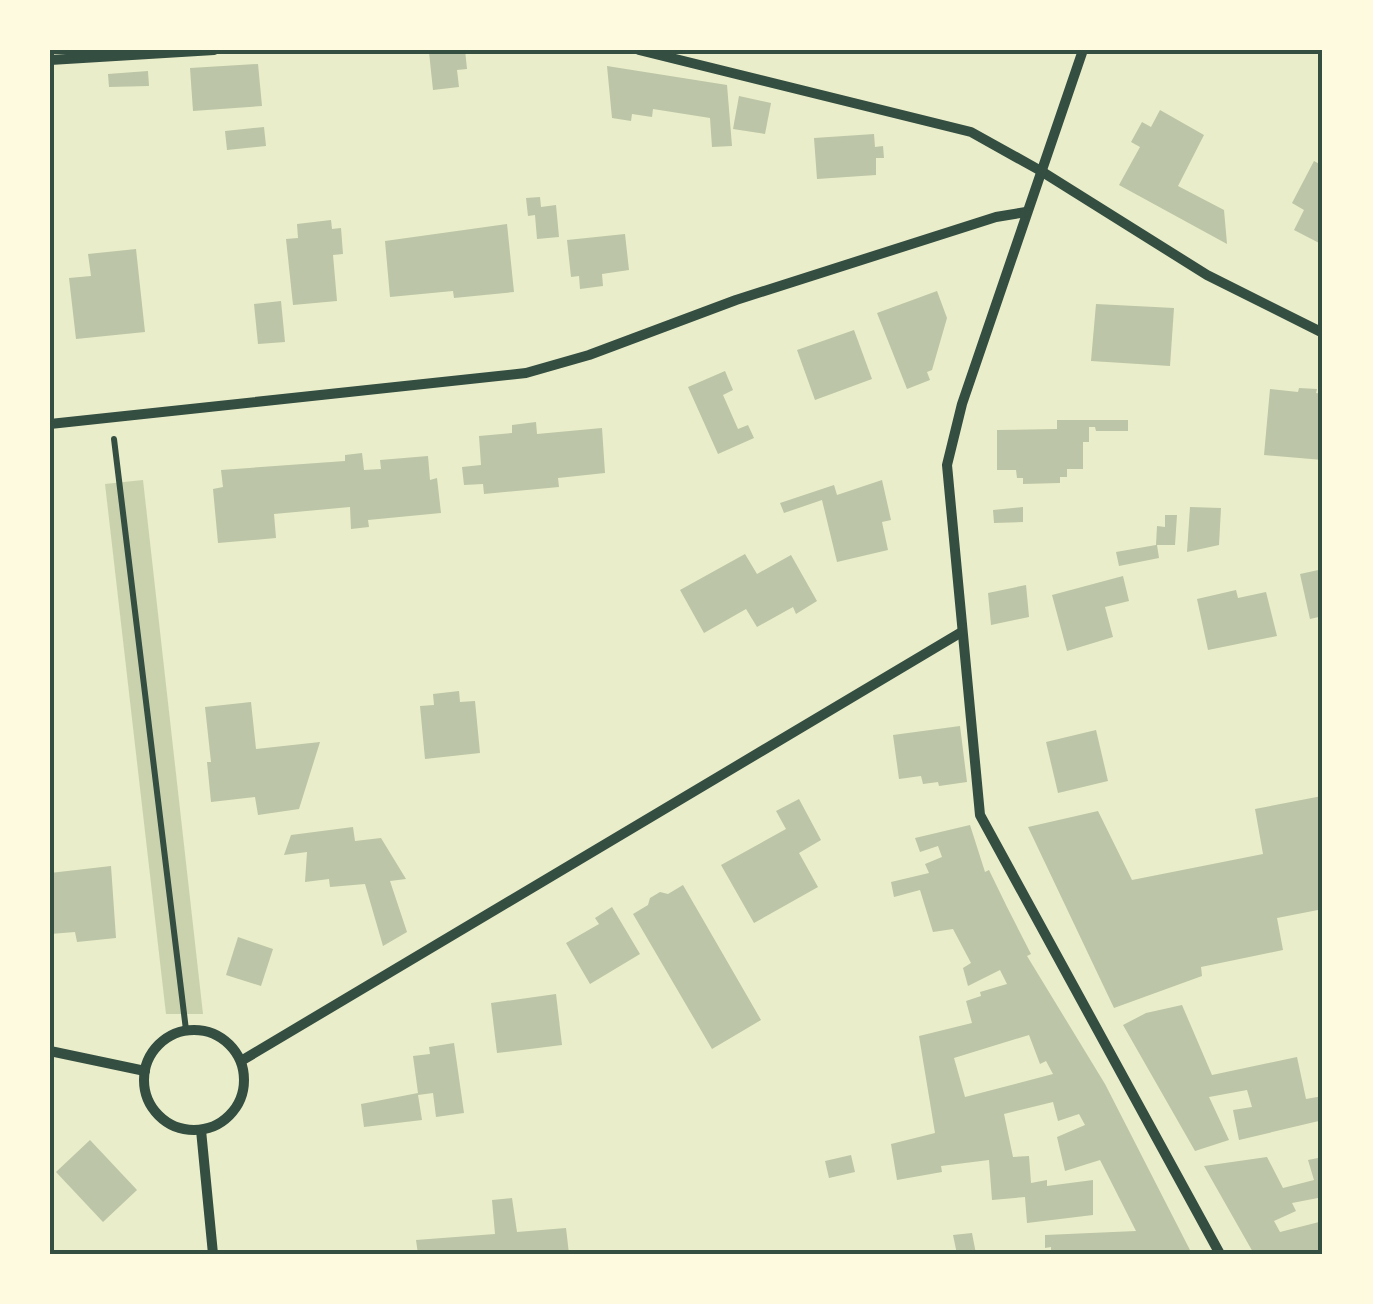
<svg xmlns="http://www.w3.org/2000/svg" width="1373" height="1304" font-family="Inter,sans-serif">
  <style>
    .green { fill: #cad2ad }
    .building { fill: #bcc5a7; fill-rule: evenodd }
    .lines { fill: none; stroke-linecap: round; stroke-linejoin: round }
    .path { stroke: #344e41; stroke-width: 6 }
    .minor { stroke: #344e41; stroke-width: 10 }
    .neatline { fill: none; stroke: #344e41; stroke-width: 4 }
  </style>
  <rect width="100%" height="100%" fill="#e9edc9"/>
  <polygon class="green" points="143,480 203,1014 166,1014 105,484"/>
  <g class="building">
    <polygon points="465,50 467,69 457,70 459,87 433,90 429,52"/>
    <polygon points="258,64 262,106 193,111 190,68"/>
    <polygon points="607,66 727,85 732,146 712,147 710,118 653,109 652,117 632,114 631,121 612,118"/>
    <polygon points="148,71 149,86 109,87 108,74"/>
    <polygon points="739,96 771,103 765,134 733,129"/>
    <polygon points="1160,110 1204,135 1178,186 1224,210 1227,244 1119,185 1140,147 1131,142 1142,122 1151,127"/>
    <polygon points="264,127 266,146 227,150 225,131"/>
    <polygon points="874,134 875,147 883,146 884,158 876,158 876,175 817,179 814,138"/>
    <polygon points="1314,161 1323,166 1323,245 1294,230 1304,210 1292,203"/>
    <polygon points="540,197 541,207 556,205 559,237 537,239 535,215 528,216 526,198"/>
    <polygon points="331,220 332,229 341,228 343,254 333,255 337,301 293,305 286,239 298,238 297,224"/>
    <polygon points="507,224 514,292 454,298 453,291 390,297 385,241"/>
    <polygon points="625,234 629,270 602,274 603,286 580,289 579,276 571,277 567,240"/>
    <polygon points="136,249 145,332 76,339 69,278 91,276 88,254"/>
    <polygon points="937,291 947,318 932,370 927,372 930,380 907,389 877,313"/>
    <polygon points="281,301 285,342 258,344 254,304"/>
    <polygon points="1096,304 1174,308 1170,366 1091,361"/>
    <polygon points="854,330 872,379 815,400 797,350"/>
    <polygon points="725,371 733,390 723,395 738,429 748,425 754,438 718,454 688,387"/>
    <polygon points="1299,388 1317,389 1316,393 1323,394 1323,460 1264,455 1270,389 1298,392"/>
    <polygon points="1057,420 1128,420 1128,431 1096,431 1095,427 1089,427 1089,442 1083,442 1083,469 1067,469 1067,477 1060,477 1060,483 1023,484 1023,478 1017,478 1016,470 997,470 997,430 1057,429"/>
    <polygon points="536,422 537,434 602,428 605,473 558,478 559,487 484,494 483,484 464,485 462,467 481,465 479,436 512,433 512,425"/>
    <polygon points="362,453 364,470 381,469 380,460 428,456 430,480 437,478 441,513 368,520 369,527 351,529 350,507 274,514 276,538 218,543 213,489 223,487 221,470 345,461 345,455"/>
    <polygon points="882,480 891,520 882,522 888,550 837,562 822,500 784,513 780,503 834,485 837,495"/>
    <polygon points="1023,507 1023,522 994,523 993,510"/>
    <polygon points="1190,507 1221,508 1219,545 1187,552"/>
    <polygon points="1165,515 1177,515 1175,545 1157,545 1159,558 1119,566 1116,552 1156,545 1157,526 1165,527"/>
    <polygon points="745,554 757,574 791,555 817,601 796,614 793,607 757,627 746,609 704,633 680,590"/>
    <polygon points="1323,569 1323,616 1310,619 1300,574"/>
    <polygon points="1123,576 1129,601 1105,607 1113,637 1067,651 1052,595"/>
    <polygon points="1026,585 1029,617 991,625 988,593"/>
    <polygon points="1236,590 1238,598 1266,592 1277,636 1208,650 1197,599"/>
    <polygon points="459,691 460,702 475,701 480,753 425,759 420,706 434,705 433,694"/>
    <polygon points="251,702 256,749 320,742 299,809 258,815 255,797 211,802 207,762 211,762 205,707"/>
    <polygon points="960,726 967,782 939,786 938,782 923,784 921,776 899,779 893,735"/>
    <polygon points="1096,730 1108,781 1058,793 1046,742"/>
    <polygon points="1322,796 1323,909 1277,918 1283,950 1201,967 1202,976 1114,1008 1028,827 1098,811 1132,880 1263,854 1255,809"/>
    <polygon points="799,799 821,840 799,853 818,887 754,923 721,865 786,829 776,811"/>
    <path d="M970 825 985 872 989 870 1007 907 1031 954 1027 956 1105 1084 1192 1254H1051V1247L1045 1248V1235L1136 1231 1100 1160 1065 1171 1057 1137 1085 1125 1079 1114 1058 1121 1053 1102 1004 1114 1013 1157 1029 1156 1031 1183 1047 1180V1186L1093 1180V1215L1027 1223 1025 1197 992 1200 989 1160 941 1166 942 1172 897 1180 891 1144 935 1133 919 1036 972 1023 966 1001 981 996 980 992 1007 984 1000 970 968 986 963 968 971 963 953 929 933 932 920 890 894 897 891 882 929 873 925 864 942 857 938 846 920 852 915 838ZM1029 1035 1040 1064 1046 1061 1053 1074 965 1097 954 1058Z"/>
    <polygon points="353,827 355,841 381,838 406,879 390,881 407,932 383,946 365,884 330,887 329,879 305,882 307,852 284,855 291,835"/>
    <polygon points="111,866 116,938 77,942 75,932 50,934 50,873"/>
    <polygon points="683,885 761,1020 712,1049 633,914 648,905 650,898 660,892 668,894"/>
    <polygon points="612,907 640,954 590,984 566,943 599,924 595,918"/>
    <polygon points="238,937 273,949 261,986 226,975"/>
    <polygon points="556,994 562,1045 497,1053 491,1003"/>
    <polygon points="1182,1005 1212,1075 1297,1057 1306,1099 1323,1096 1323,1120 1239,1140 1233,1110 1252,1107 1247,1090 1209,1097 1229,1140 1195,1151 1123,1025 1146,1013"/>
    <polygon points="454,1043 464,1113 436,1117 433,1093 418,1095 422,1120 364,1127 361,1104 418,1093 413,1056 430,1054 429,1047"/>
    <polygon points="90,1140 137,1190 103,1222 56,1172"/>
    <polygon points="851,1155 855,1172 829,1178 825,1161"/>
    <polygon points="1267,1157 1283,1188 1314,1180 1308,1160 1323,1157 1323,1197 1292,1203 1296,1211 1274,1221 1280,1232 1323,1221 1323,1254 1254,1254 1204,1166"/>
    <polygon points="512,1198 517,1232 566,1228 569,1254 418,1254 416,1240 495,1234 492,1200"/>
    <polygon points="972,1233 976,1254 957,1254 953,1235"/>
  </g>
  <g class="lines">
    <polyline class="path" points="114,439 186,1030"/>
    <g class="minor">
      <polyline points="639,50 971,132 1041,171 1207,275 1323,333"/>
      <polyline points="1083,50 962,404 947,465 980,815 1220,1254"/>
      <polyline points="50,60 214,50"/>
      <polyline points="50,424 526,373 589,355 736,300 996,217 1026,212"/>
      <circle cx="194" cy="1080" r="50"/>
      <polyline points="50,1051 145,1071"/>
      <polyline points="241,1061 960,633"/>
      <polyline points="201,1130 213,1254"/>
    </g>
  </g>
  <rect width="1373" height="1304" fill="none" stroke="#fefae0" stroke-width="105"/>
  <rect x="52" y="52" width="1268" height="1200" class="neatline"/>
</svg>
